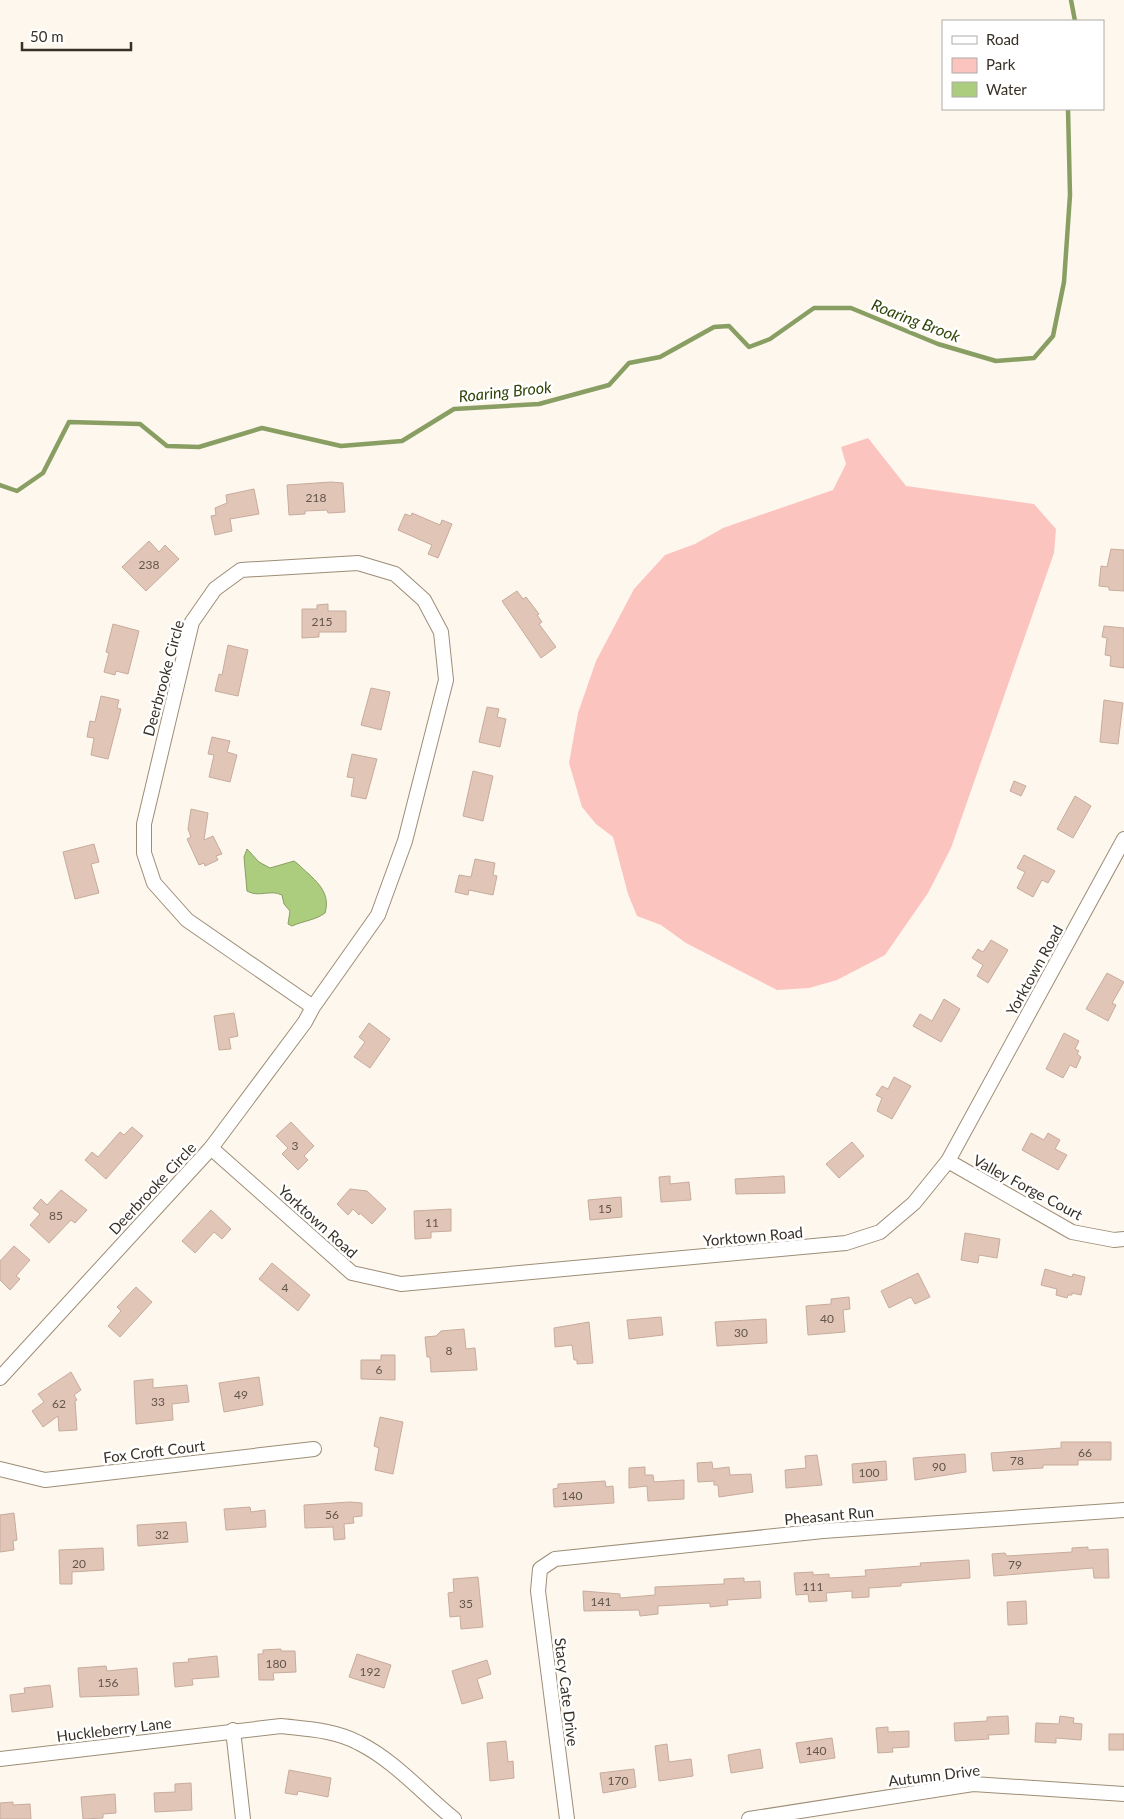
<svg xmlns="http://www.w3.org/2000/svg" width="1124" height="1819" font-family="Lato,sans-serif">
  <style>
    .green { fill: #fcc4be }
    .water { fill: #accd7d; stroke: #899e63 }
    .lines { fill: none; stroke-linecap: round; stroke-linejoin: round }
    .stream { stroke: #899e63; stroke-width: 4.5 }
    .building { fill: #e1c5b6; stroke: #c7ac9d }
    .minor-casing { stroke: #9d8d76; stroke-width: 16 }
    .minor { stroke: #fff; stroke-width: 14 }
    .labels { text-anchor: middle; dominant-baseline: central; stroke-width: 5; stroke-linejoin: round; paint-order: stroke }
    .number-label { font-size: 12px; fill: #62554a }
    .street-label { font-size: 15px; fill: #373026; stroke: #fff }
    .water-label { font-size: 16px; font-style: italic; fill: #304408; stroke: #fff }
  </style>
  <rect width="100%" height="100%" fill="#fef7ed"/>
  <polygon class="green" points="868,438 906,486 1034,504 1056,529 1054,553 951,848 928,893 885,955 837,980 809,988 777,990 686,943 661,925 637,916 628,894 613,837 596,824 582,807 569,763 578,713 596,661 634,589 665,555 695,544 723,528 833,490 846,464 841,447"/>
  <path class="water" d="M247 849 259 862 270 868 294 861 298 864C312 878 332 890 325 913 316 920 303 921 292 926L288 924 290 911 284 904 282 895C270 889 259 898 247 891L244 857Z"/>
  <g class="lines">
    <g class="stream">
      <polyline points="1071,0 1075,21"/>
      <polyline points="0,485 17,491 43,473 69,422 140,424 167,446 199,447 262,428 341,446 402,441 454,409 539,404 609,385 629,363 660,357 714,327 729,326 749,347 770,339 814,308 851,308 938,344 996,361 1034,358 1053,336 1064,282 1070,195 1068,109"/>
    </g>
  </g>
  <g class="building">
    <polygon points="331,482 343,483 345,512 328,513 327,510 305,511 305,514 289,515 287,485"/>
    <polygon points="254,489 259,514 230,519 232,531 215,535 211,516 216,515 215,508 227,503 226,495"/>
    <polygon points="412,513 440,525 442,520 452,524 438,558 428,554 432,545 398,530 405,514 411,516"/>
    <polygon points="149,541 159,552 165,545 179,559 146,591 122,567"/>
    <polygon points="1111,549 1124,550 1124,591 1109,590 1109,587 1099,586 1101,566 1107,567"/>
    <polygon points="517,591 523,599 526,597 539,614 537,615 542,622 539,624 556,647 541,658 502,601"/>
    <polygon points="328,604 328,611 346,611 346,632 319,632 319,637 302,638 302,609 317,609 317,605"/>
    <polygon points="113,624 139,631 128,674 116,671 115,675 104,672 109,653 106,652"/>
    <polygon points="1104,626 1124,628 1124,668 1110,666 1111,656 1105,655 1107,638 1102,637"/>
    <polygon points="228,645 248,650 238,696 215,691 219,674 222,675"/>
    <polygon points="371,688 390,692 381,730 361,725"/>
    <polygon points="101,696 119,700 117,708 121,709 108,759 91,755 94,738 87,737 90,721 95,722"/>
    <polygon points="1104,700 1123,703 1118,744 1100,742"/>
    <polygon points="487,707 499,709 497,717 506,719 500,747 479,742"/>
    <polygon points="212,737 230,741 227,752 237,755 230,782 209,777 214,755 208,754"/>
    <polygon points="352,754 377,759 366,799 351,796 354,778 347,777"/>
    <polygon points="473,771 493,776 483,821 463,816"/>
    <polygon points="1014,781 1026,786 1021,796 1010,791"/>
    <polygon points="1075,796 1091,806 1073,838 1057,829"/>
    <polygon points="191,809 208,813 204,840 213,836 222,854 216,856 218,860 205,866 204,863 199,865 187,839 191,837 188,829"/>
    <polygon points="94,844 99,862 91,864 99,893 75,899 63,852"/>
    <polygon points="1024,855 1055,871 1048,883 1042,880 1033,897 1017,888 1025,872 1017,868"/>
    <polygon points="475,859 495,863 493,875 497,876 493,895 469,890 468,895 455,892 459,875 471,877"/>
    <polygon points="991,940 1008,950 988,983 977,976 983,965 972,958 978,949 983,952"/>
    <polygon points="1107,973 1124,982 1112,1003 1116,1005 1108,1021 1086,1009"/>
    <polygon points="944,999 960,1009 941,1042 913,1026 920,1014 932,1021"/>
    <polygon points="234,1013 238,1036 229,1038 231,1049 219,1050 214,1016"/>
    <polygon points="369,1023 390,1039 370,1068 354,1057 365,1042 359,1037"/>
    <polygon points="1064,1033 1079,1041 1075,1049 1079,1051 1077,1054 1081,1057 1076,1068 1070,1065 1063,1078 1046,1069"/>
    <polygon points="894,1077 911,1086 892,1119 877,1111 882,1098 876,1095 882,1086 888,1089"/>
    <polygon points="291,1122 314,1146 304,1156 308,1160 298,1170 282,1154 288,1148 276,1136"/>
    <polygon points="132,1127 143,1136 106,1179 85,1160 92,1152 98,1157 120,1132 124,1135"/>
    <polygon points="1031,1133 1044,1140 1048,1133 1060,1140 1055,1149 1067,1155 1058,1170 1022,1150"/>
    <polygon points="852,1142 864,1156 839,1178 826,1164"/>
    <polygon points="670,1176 670,1184 689,1182 691,1200 661,1202 659,1177"/>
    <polygon points="784,1176 785,1193 736,1194 735,1179"/>
    <polygon points="350,1189 367,1191 386,1209 372,1224 360,1213 359,1215 353,1209 348,1215 337,1204"/>
    <polygon points="61,1190 87,1210 75,1223 71,1220 49,1243 30,1225 40,1214 33,1208 41,1199 47,1205"/>
    <polygon points="621,1197 622,1217 590,1220 588,1200"/>
    <polygon points="451,1209 451,1231 431,1232 431,1238 415,1239 414,1211"/>
    <polygon points="211,1210 231,1229 222,1239 214,1232 195,1253 182,1241"/>
    <polygon points="965,1233 1000,1239 997,1258 979,1255 978,1263 961,1260"/>
    <polygon points="14,1246 30,1260 16,1276 20,1279 10,1290 0,1280 0,1261"/>
    <polygon points="272,1263 310,1295 298,1311 259,1279"/>
    <polygon points="1045,1269 1072,1277 1073,1274 1085,1277 1081,1295 1072,1293 1072,1295 1068,1295 1067,1298 1056,1295 1057,1289 1041,1285"/>
    <polygon points="918,1273 930,1297 915,1304 911,1297 889,1308 881,1291"/>
    <polygon points="136,1287 152,1302 120,1337 108,1326 121,1311 117,1307"/>
    <polygon points="849,1297 850,1309 843,1310 845,1332 808,1335 806,1306 831,1304 831,1299"/>
    <polygon points="661,1317 663,1335 629,1339 627,1320"/>
    <polygon points="766,1319 767,1343 717,1346 715,1322"/>
    <polygon points="589,1322 593,1363 577,1364 577,1360 574,1360 572,1345 555,1347 554,1328"/>
    <polygon points="464,1329 466,1349 475,1348 477,1370 431,1372 430,1357 427,1357 425,1337 436,1336 441,1331"/>
    <polygon points="381,1355 395,1355 395,1380 361,1379 361,1360 381,1360"/>
    <polygon points="71,1372 81,1390 74,1395 77,1400 75,1401 77,1430 59,1431 58,1416 43,1427 32,1411 44,1402 38,1394"/>
    <polygon points="259,1377 263,1405 224,1412 219,1383"/>
    <polygon points="153,1379 153,1388 187,1385 189,1402 172,1404 173,1420 136,1424 134,1381"/>
    <polygon points="380,1417 403,1422 393,1474 375,1470 379,1448 374,1446"/>
    <polygon points="1061,1442 1111,1442 1111,1460 1078,1460 1078,1465 1043,1465 1043,1468 993,1471 991,1453 1061,1448"/>
    <polygon points="965,1454 966,1472 915,1480 913,1458"/>
    <polygon points="817,1455 822,1485 786,1488 785,1470 806,1468 805,1456"/>
    <polygon points="886,1461 887,1480 853,1483 852,1464"/>
    <polygon points="712,1462 713,1469 729,1467 730,1475 751,1474 753,1492 719,1497 718,1485 714,1485 714,1481 698,1482 697,1463"/>
    <polygon points="645,1467 645,1475 653,1475 654,1482 684,1480 684,1499 648,1501 647,1486 629,1488 629,1468"/>
    <polygon points="605,1481 606,1487 613,1486 614,1503 554,1507 553,1489 558,1488 558,1484"/>
    <polygon points="350,1502 362,1503 362,1516 353,1517 354,1523 344,1524 345,1539 334,1540 333,1527 305,1528 304,1505"/>
    <polygon points="250,1507 251,1512 265,1510 266,1527 226,1530 224,1509"/>
    <polygon points="14,1513 17,1540 13,1541 14,1550 0,1552 0,1515"/>
    <polygon points="186,1522 188,1542 138,1546 137,1525"/>
    <polygon points="1088,1547 1088,1550 1108,1549 1109,1578 1094,1578 1093,1568 994,1576 992,1554 1005,1553 1007,1556 1072,1552 1072,1548"/>
    <polygon points="103,1548 104,1570 72,1572 72,1584 60,1584 59,1550"/>
    <polygon points="969,1560 970,1578 901,1583 901,1586 869,1588 869,1597 852,1598 852,1591 826,1593 827,1601 809,1602 808,1594 796,1595 794,1573 813,1572 813,1575 829,1574 829,1578 866,1576 865,1570 921,1566 920,1563"/>
    <polygon points="478,1577 483,1627 461,1629 460,1616 450,1617 448,1593 454,1592 453,1579"/>
    <polygon points="744,1578 744,1582 760,1581 761,1598 727,1600 728,1605 710,1607 710,1603 658,1606 658,1614 640,1616 639,1610 584,1611 583,1591 620,1594 620,1598 655,1595 655,1587 724,1584 724,1579"/>
    <polygon points="1026,1601 1027,1624 1008,1625 1007,1602"/>
    <polygon points="281,1649 281,1651 295,1651 296,1672 273,1673 274,1680 259,1680 258,1654 263,1654 263,1650"/>
    <polygon points="357,1654 391,1665 384,1688 349,1677"/>
    <polygon points="217,1656 219,1677 192,1679 193,1685 175,1687 173,1663 189,1662 188,1659"/>
    <polygon points="487,1660 491,1674 477,1679 483,1698 462,1704 452,1671"/>
    <polygon points="106,1666 107,1671 137,1668 139,1695 80,1697 78,1668"/>
    <polygon points="50,1685 53,1707 12,1712 10,1695 25,1693 24,1688"/>
    <polygon points="1008,1716 1009,1734 988,1735 989,1739 955,1741 954,1723 987,1721 987,1717"/>
    <polygon points="1060,1716 1074,1718 1073,1723 1082,1724 1081,1740 1056,1738 1056,1743 1035,1742 1036,1723 1059,1724"/>
    <polygon points="888,1727 888,1732 909,1731 909,1747 892,1748 893,1752 878,1753 876,1728"/>
    <rect x="1109" y="1734" width="15" height="16"/>
    <polygon points="832,1738 835,1758 800,1763 796,1743"/>
    <polygon points="506,1741 508,1762 513,1761 514,1778 490,1781 487,1743"/>
    <polygon points="667,1744 669,1762 691,1759 693,1776 659,1781 655,1746"/>
    <polygon points="760,1749 763,1768 731,1773 728,1755"/>
    <polygon points="634,1769 636,1787 603,1793 600,1773"/>
    <polygon points="289,1770 331,1778 328,1797 298,1791 297,1795 285,1793"/>
    <polygon points="191,1783 192,1810 155,1812 154,1793 175,1792 175,1784"/>
    <polygon points="115,1794 116,1813 103,1814 103,1818 83,1819 81,1797"/>
    <polygon points="13,1802 13,1805 30,1804 31,1819 0,1819 0,1803"/>
  </g>
  <g class="lines">
    <defs>
      <g id="minor">
        <polyline points="211,1148 352,1273 401,1284 846,1243 880,1232 914,1203 948,1161 1124,839"/>
        <polyline points="948,1161 1072,1232 1114,1240 1124,1239"/>
        <polyline points="0,1378 211,1148 305,1022 313,1007 378,915 405,841 446,680 441,632 424,600 395,574 358,563 241,570 215,589 192,622 144,824 144,853 154,883 187,920 313,1007"/>
        <polyline points="0,1469 45,1480 314,1449"/>
        <polyline points="233,1730 243,1819"/>
        <path d="M0 1759 281 1726C307 1729 335 1730 359 1743 395 1761 423 1794 454 1819"/>
        <polyline points="567,1819 538,1591 540,1569 555,1559 823,1531 1124,1510"/>
        <polyline points="749,1819 973,1784 1124,1794"/>
      </g>
    </defs>
    <use href="#minor" class="minor-casing"/>
    <use href="#minor" class="minor"/>
  </g>
  <g class="labels">
    <g class="number-label">
      <text x="316" y="497">218</text>
      <text x="149" y="564">238</text>
      <text x="322" y="621">215</text>
      <text x="295" y="1145">3</text>
      <text x="605" y="1208">15</text>
      <text x="56" y="1215">85</text>
      <text x="432" y="1222">11</text>
      <text x="285" y="1287">4</text>
      <text x="827" y="1318">40</text>
      <text x="741" y="1332">30</text>
      <text x="449" y="1350">8</text>
      <text x="379" y="1369">6</text>
      <text x="241" y="1394">49</text>
      <text x="158" y="1401">33</text>
      <text x="59" y="1403">62</text>
      <text x="1085" y="1452">66</text>
      <text x="1017" y="1460">78</text>
      <text x="939" y="1466">90</text>
      <text x="869" y="1472">100</text>
      <text x="572" y="1495">140</text>
      <text x="332" y="1514">56</text>
      <text x="162" y="1534">32</text>
      <text x="79" y="1563">20</text>
      <text x="1015" y="1564">79</text>
      <text x="813" y="1586">111</text>
      <text x="601" y="1601">141</text>
      <text x="466" y="1603">35</text>
      <text x="276" y="1663">180</text>
      <text x="370" y="1671">192</text>
      <text x="108" y="1682">156</text>
      <text x="816" y="1750">140</text>
      <text x="618" y="1780">170</text>
    </g>
    <g class="street-label">
      <text transform="translate(163 678) rotate(-75)">Deerbrooke Circle</text>
      <text transform="translate(1034 970) rotate(-61)">Yorktown Road</text>
      <text transform="translate(1028 1187) rotate(28)">Valley Forge Court</text>
      <text transform="translate(152 1188) rotate(-47)">Deerbrooke Circle</text>
      <text transform="translate(318 1221) rotate(42)">Yorktown Road</text>
      <text transform="translate(753 1236) rotate(-5)">Yorktown Road</text>
      <text transform="translate(154 1451) rotate(-7)">Fox Croft Court</text>
      <text transform="translate(829 1515) rotate(-5)">Pheasant Run</text>
      <text transform="translate(567 1692) rotate(83)">Stacy Cate Drive</text>
      <text transform="translate(114 1729) rotate(-7)">Huckleberry Lane</text>
      <text transform="translate(934 1775) rotate(-7)">Autumn Drive</text>
    </g>
    <g class="water-label">
      <text transform="translate(916 320) rotate(21)">Roaring Brook</text>
      <text transform="translate(505 391) rotate(-6)">Roaring Brook</text>
    </g>
  </g>
  <rect x="942" y="20" width="162" height="90" fill="#ffffff" stroke="#afaca8"/>
  <rect x="952" y="36" width="25" height="8" fill="#ffffff" stroke="#afaca8"/>
  <text x="986" y="45" font-size="15" fill="#373026">Road</text>
  <rect x="952" y="58" width="25" height="15" fill="#fcc4be" stroke="#afaca8"/>
  <text x="986" y="70" font-size="15" fill="#373026">Park</text>
  <rect x="952" y="82" width="25" height="15" fill="#accd7d" stroke="#afaca8"/>
  <text x="986" y="95" font-size="15" fill="#373026">Water</text>
  <path d="M22 42v8h109v-8" fill="none" stroke="#373026" stroke-width="2.5"/>
  <text x="30" y="42" font-size="15" fill="#373026" stroke="#ffffff" stroke-width="4" paint-order="stroke">50 m</text>
</svg>
